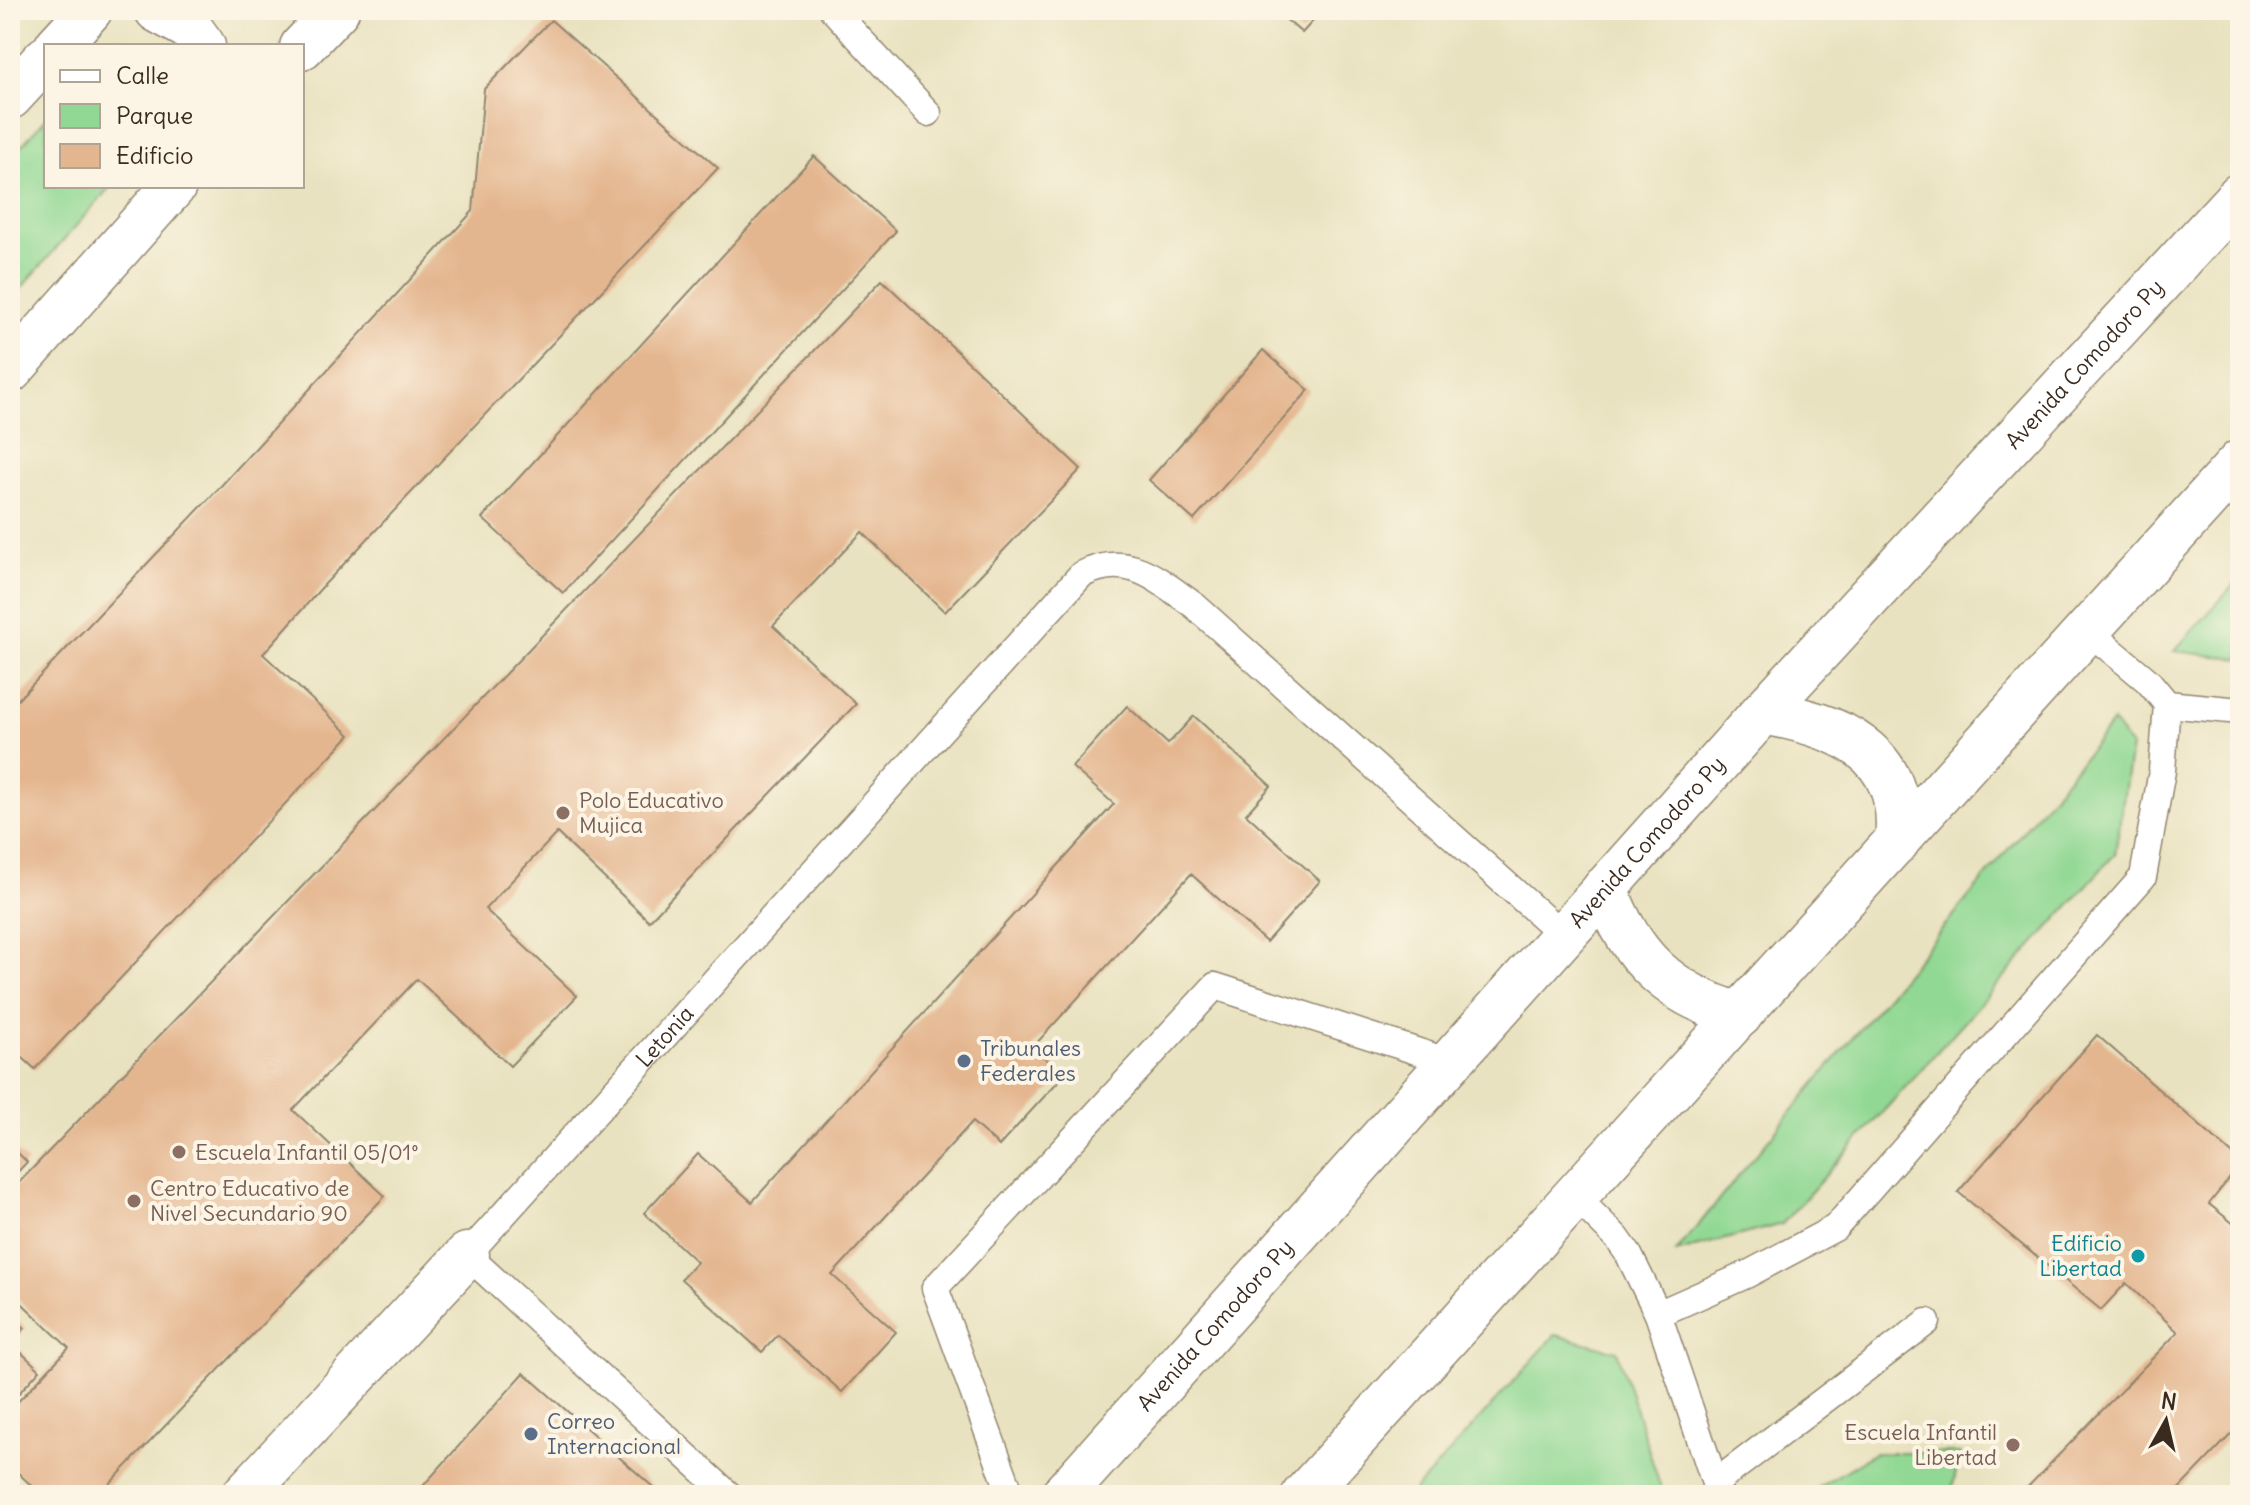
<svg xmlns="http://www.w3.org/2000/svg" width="2250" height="1505" font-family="Delius,sans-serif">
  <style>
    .green { fill: #90d893; stroke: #668158; stroke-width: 2 }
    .building { fill: #e4b68f }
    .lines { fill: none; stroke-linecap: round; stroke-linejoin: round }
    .lane-casing { stroke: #92866f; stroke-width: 29 }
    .street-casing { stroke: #92866f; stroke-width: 47 }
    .secondary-casing { stroke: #92866f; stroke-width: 47 }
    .lane { stroke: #fff; stroke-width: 26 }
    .street { stroke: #fff; stroke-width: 44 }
    .secondary { stroke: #fff; stroke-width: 44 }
    .education-dot { fill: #8d6e63; stroke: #fcf5e5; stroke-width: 3 }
    .service-dot { fill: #5c6f8a; stroke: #fcf5e5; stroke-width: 3 }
    .culture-dot { fill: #0f9aa8; stroke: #fcf5e5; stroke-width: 3 }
    .labels { text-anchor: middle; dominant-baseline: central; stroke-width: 8; stroke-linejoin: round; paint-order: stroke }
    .street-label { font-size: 22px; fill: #3b2a1e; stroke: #fcf5e5 }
    .education-label { font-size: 22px; fill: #785e54; stroke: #fcf5e5; text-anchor: start }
    .service-label { font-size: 22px; fill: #4e5e75; stroke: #fcf5e5; text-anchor: start }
    .culture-label { font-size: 22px; fill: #0d838f; stroke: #fcf5e5; text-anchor: end }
  </style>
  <rect width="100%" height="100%" fill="#fcf5e5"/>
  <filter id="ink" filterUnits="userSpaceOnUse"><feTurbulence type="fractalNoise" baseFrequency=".0125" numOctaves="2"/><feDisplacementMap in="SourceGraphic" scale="16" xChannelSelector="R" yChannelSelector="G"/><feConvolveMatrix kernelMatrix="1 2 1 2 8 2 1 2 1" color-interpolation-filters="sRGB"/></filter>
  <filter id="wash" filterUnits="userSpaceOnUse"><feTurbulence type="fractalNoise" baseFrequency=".006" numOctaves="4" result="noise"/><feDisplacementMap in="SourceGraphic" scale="32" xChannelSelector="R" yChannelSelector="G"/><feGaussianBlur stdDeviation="1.8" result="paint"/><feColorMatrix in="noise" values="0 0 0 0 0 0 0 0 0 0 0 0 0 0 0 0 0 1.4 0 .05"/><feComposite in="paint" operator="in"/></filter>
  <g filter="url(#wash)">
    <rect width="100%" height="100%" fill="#e9e2c0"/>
    <g class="green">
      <polygon points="46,118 46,186 111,186 10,301 10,159"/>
      <polygon points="2240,578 2240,659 2174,651"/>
      <polygon points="2113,722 2131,747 2115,854 1782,1224 1676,1252"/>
      <polygon points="1555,1335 1617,1351 1663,1495 1411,1495"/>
      <polygon points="1874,1453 1960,1453 1951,1495 1806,1495"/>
    </g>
    <g id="blocks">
      <g class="building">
        <polygon points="1275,10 1323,10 1302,33"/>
        <polygon points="551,20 718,168 323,586 263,654 350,735 35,1069 10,1046 10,708 219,488 473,211 484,89"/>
        <polygon points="814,156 896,231 563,593 482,518"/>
        <polygon points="882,280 1081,469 945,612 862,532 773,626 856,704 649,921 557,833 485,909 577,996 510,1066 417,979 293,1110 385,1196 99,1495 41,1495 10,1465 10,1410 69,1348 10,1292 10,1192"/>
        <polygon points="1263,350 1309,390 1194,520 1149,480"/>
        <polygon points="1127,706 1168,744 1194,716 1271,786 1246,814 1320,881 1266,942 1191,874 1033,1047 1064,1075 999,1146 972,1122 832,1275 896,1332 842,1392 778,1335 762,1352 681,1279 697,1262 644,1213 698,1154 752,1202 1114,804 1072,767"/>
        <polygon points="2097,1035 2240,1161 2240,1165 2209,1204 2240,1229 2240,1425 2173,1495 2020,1495 2178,1332 2126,1283 2101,1310 1958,1192"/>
        <polygon points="10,1145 27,1162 10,1180"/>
        <polygon points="10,1314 25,1328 11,1343 40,1370 10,1403"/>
        <polygon points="524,1373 662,1495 415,1495"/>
      </g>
    </g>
  </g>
  <g filter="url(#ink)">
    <use href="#blocks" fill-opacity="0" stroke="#92866f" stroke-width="2"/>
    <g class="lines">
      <defs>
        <g id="lane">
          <polyline points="833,10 928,113"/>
          <polyline points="2167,704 2240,711"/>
          <polyline points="1576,1197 1617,1238 1629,1255 1658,1314 1748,1274 1835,1228 2143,877 2162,771 2167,704 2148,681 2087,630"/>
          <polyline points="1658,1314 1719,1495"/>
          <polyline points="1715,1483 1927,1322"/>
          <path id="s1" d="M729 1495 467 1255 1081 575C1128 550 1158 580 1195 606L1563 935"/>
          <polyline points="1011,1495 935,1288 1215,986 1450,1062"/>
        </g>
        <polyline id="street" points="244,1495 467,1255"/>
        <g id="secondary">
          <polyline points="157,10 190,28 203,46"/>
          <polyline points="57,46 90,10"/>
          <polyline points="302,47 337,10"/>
          <polyline points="10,97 46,58"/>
          <polyline points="10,371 174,186"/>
          <path d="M1763 712C1838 725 1907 750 1897 842"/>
          <path d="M1605 888C1630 957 1668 994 1740 1015"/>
          <path id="s2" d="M1063 1495 1763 712 2240 195"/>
          <polyline points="1304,1495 2240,462"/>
        </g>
      </defs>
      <use href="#lane" class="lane-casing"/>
      <use href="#street" class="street-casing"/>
      <use href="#secondary" class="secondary-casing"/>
      <use href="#lane" class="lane"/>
      <use href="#street" class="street"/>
      <use href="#secondary" class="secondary"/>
    </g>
  </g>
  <g class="education-dot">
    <circle cx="563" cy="813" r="8"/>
    <circle cx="179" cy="1152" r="8"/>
    <circle cx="134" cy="1201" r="8"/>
    <circle cx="2013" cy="1445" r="8"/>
  </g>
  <g class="service-dot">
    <circle cx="964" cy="1061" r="8"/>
    <circle cx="531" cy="1434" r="8"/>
  </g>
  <circle class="culture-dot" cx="2138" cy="1256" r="8"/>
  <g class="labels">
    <g class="street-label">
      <text stroke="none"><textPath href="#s2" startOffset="1524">Avenida Comodoro Py</textPath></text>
      <text stroke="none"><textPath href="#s2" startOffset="876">Avenida Comodoro Py</textPath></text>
      <text stroke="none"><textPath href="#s1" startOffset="650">Letonia</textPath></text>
      <text stroke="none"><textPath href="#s2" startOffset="228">Avenida Comodoro Py</textPath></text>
    </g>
    <g class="education-label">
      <text x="579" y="800">Polo Educativo<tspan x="579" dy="25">Mujica</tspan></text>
      <text x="195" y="1152">Escuela Infantil 05/01°</text>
      <text x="150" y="1188">Centro Educativo de<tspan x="150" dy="25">Nivel Secundario 90</tspan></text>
      <text x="1997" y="1432" text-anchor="end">Escuela Infantil<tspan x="1997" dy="25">Libertad</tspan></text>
    </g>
    <g class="service-label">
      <text x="980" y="1048">Tribunales<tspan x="980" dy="25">Federales</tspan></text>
      <text x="547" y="1421">Correo<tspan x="547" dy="25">Internacional</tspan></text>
    </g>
    <g class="culture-label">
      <text x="2122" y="1243">Edificio<tspan x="2122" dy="25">Libertad</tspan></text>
    </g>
  </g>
  <rect width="2250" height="1505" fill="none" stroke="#fcf5e5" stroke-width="40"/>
  <rect x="44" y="44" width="260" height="144" fill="#fcf5e5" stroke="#afa495" stroke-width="2"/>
  <rect x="60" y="70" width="40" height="12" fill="#ffffff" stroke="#afa495" stroke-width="2"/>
  <text x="116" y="84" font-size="24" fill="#3b2a1e">Calle</text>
  <rect x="60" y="104" width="40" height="24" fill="#90d893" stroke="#afa495" stroke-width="2"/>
  <text x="116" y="124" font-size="24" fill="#3b2a1e">Parque</text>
  <rect x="60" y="144" width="40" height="24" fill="#e4b68f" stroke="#afa495" stroke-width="2"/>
  <text x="116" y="164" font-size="24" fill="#3b2a1e">Edificio</text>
  <g transform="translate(2166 1421) rotate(8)" stroke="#fcf5e5" stroke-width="6" paint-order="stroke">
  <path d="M0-6L14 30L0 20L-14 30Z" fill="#3b2a1e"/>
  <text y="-12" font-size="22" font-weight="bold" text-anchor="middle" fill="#3b2a1e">N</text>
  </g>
</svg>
